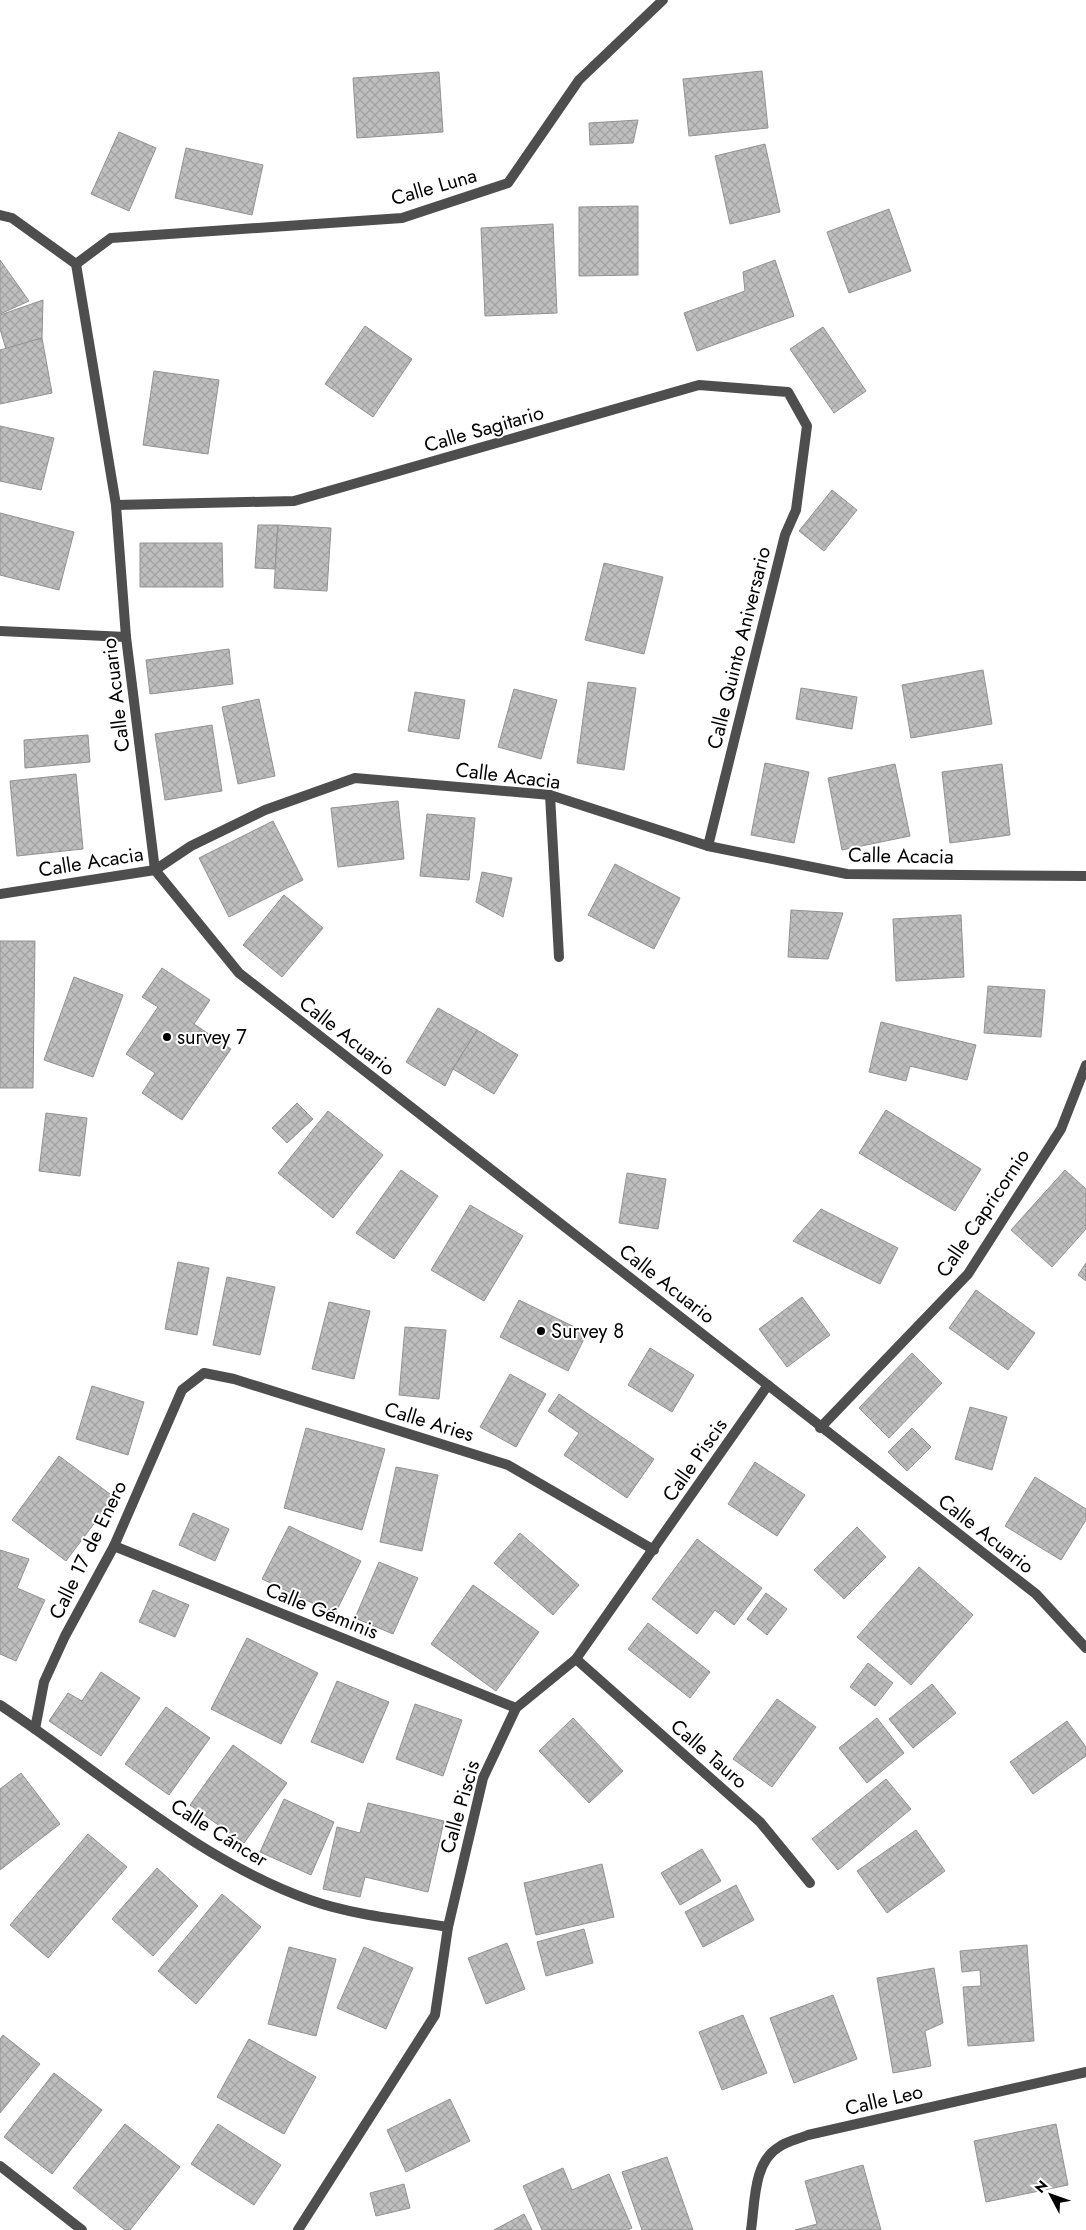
<svg xmlns="http://www.w3.org/2000/svg" width="1086" height="2230" font-family="Jost,sans-serif">
  <style>
    .building { fill: url(#building-cross-hatch); stroke: #929292 }
    .lines { fill: none; stroke-linecap: round; stroke-linejoin: round }
    .minor { stroke: #4e4e4e; stroke-width: 10 }
    .poi-dot { fill: #000; stroke: #fff; stroke-width: 2 }
    .labels { text-anchor: middle; dominant-baseline: central; stroke-width: 4; stroke-linejoin: round; paint-order: stroke }
    .street-label { font-size: 20px; fill: #000; stroke: #fff }
    .poi-label { font-size: 20px; fill: #000; stroke: #fff; text-anchor: start }
  </style>
  <defs>
    <pattern id="building-cross-hatch" width="8" height="8" patternUnits="userSpaceOnUse" patternTransform="scale(1.25)"><rect width="8" height="8" fill="#bebebe"/><path d="M0 0l8 8M0 8l8-8" fill="none" stroke="#a2a2a2"/></pattern>
  </defs>
  <rect width="100%" height="100%" fill="#fff"/>
  <g class="building">
    <polygon points="762,71 768,128 689,136 683,79"/>
    <polygon points="439,72 443,132 357,138 353,78"/>
    <polygon points="638,120 633,143 590,145 589,123"/>
    <polygon points="119,132 156,148 129,211 91,194"/>
    <polygon points="765,144 780,212 730,224 715,156"/>
    <polygon points="186,148 263,165 252,215 175,198"/>
    <polygon points="638,206 638,275 579,276 579,207"/>
    <polygon points="889,209 911,271 849,293 827,232"/>
    <polygon points="553,224 557,313 485,316 481,228"/>
    <polygon points="0,260 29,301 0,314"/>
    <polygon points="775,260 794,316 697,351 684,313 745,291 743,272"/>
    <polygon points="43,300 42,338 6,349 0,329 0,315"/>
    <polygon points="365,326 412,359 373,417 325,384"/>
    <polygon points="823,327 866,391 834,413 790,349"/>
    <polygon points="42,338 52,393 0,404 0,350"/>
    <polygon points="154,371 219,380 208,454 143,445"/>
    <polygon points="0,426 54,438 41,490 0,481"/>
    <polygon points="832,490 857,510 824,551 799,531"/>
    <polygon points="0,513 74,532 59,590 0,575"/>
    <polygon points="258,525 278,525 275,569 255,568"/>
    <polygon points="278,525 331,528 327,591 274,588"/>
    <polygon points="140,543 222,543 223,587 140,587"/>
    <polygon points="604,563 663,577 644,654 585,640"/>
    <polygon points="229,649 233,684 150,694 146,660"/>
    <polygon points="983,670 992,724 911,738 902,685"/>
    <polygon points="588,682 636,688 624,770 577,763"/>
    <polygon points="801,688 857,697 852,729 796,719"/>
    <polygon points="514,689 557,700 541,759 498,747"/>
    <polygon points="415,692 465,700 459,739 408,731"/>
    <polygon points="259,699 275,776 238,784 222,707"/>
    <polygon points="212,725 222,791 165,800 155,734"/>
    <polygon points="88,735 90,762 25,768 24,740"/>
    <polygon points="765,763 809,772 794,843 751,835"/>
    <polygon points="895,764 910,836 842,850 828,778"/>
    <polygon points="1002,764 1010,835 950,843 942,772"/>
    <polygon points="76,774 83,849 17,856 10,781"/>
    <polygon points="398,801 404,859 338,867 331,808"/>
    <polygon points="427,814 475,818 469,880 420,876"/>
    <polygon points="273,821 303,880 229,917 199,858"/>
    <polygon points="615,864 680,898 654,949 588,915"/>
    <polygon points="482,872 512,878 503,917 476,902"/>
    <polygon points="284,895 323,928 282,977 243,945"/>
    <polygon points="791,910 843,913 828,959 788,957"/>
    <polygon points="961,915 964,977 896,981 893,919"/>
    <polygon points="0,941 35,941 33,1088 0,1088"/>
    <polygon points="162,968 210,1000 194,1024 231,1049 182,1120 142,1093 155,1073 126,1054 158,1007 142,997"/>
    <polygon points="74,977 123,995 93,1077 44,1060"/>
    <polygon points="988,986 1045,990 1041,1037 984,1033"/>
    <polygon points="438,1008 477,1030 453,1069 445,1086 406,1062"/>
    <polygon points="881,1022 976,1045 967,1080 910,1066 906,1081 869,1072"/>
    <polygon points="477,1030 518,1055 494,1094 453,1069"/>
    <polygon points="297,1103 313,1119 287,1143 272,1128"/>
    <polygon points="886,1110 981,1169 955,1211 859,1153"/>
    <polygon points="328,1111 383,1155 333,1218 278,1173"/>
    <polygon points="46,1113 87,1118 80,1176 39,1171"/>
    <polygon points="401,1170 438,1196 394,1259 356,1233"/>
    <polygon points="1065,1170 1086,1189 1086,1229 1052,1267 1011,1230"/>
    <polygon points="627,1173 666,1179 658,1229 619,1223"/>
    <polygon points="470,1205 523,1236 484,1301 431,1270"/>
    <polygon points="821,1209 898,1248 880,1284 793,1241"/>
    <polygon points="178,1262 209,1268 197,1335 165,1329"/>
    <polygon points="1086,1263 1086,1281 1078,1275"/>
    <polygon points="227,1277 275,1287 260,1355 213,1345"/>
    <polygon points="976,1290 1035,1333 1008,1370 949,1328"/>
    <polygon points="802,1297 830,1335 787,1367 759,1329"/>
    <polygon points="519,1300 587,1333 568,1371 500,1337"/>
    <polygon points="329,1302 370,1311 354,1379 312,1369"/>
    <polygon points="405,1327 446,1330 439,1399 399,1395"/>
    <polygon points="650,1348 694,1375 672,1412 628,1385"/>
    <polygon points="912,1353 942,1383 889,1438 859,1408"/>
    <polygon points="510,1374 546,1394 516,1447 480,1427"/>
    <polygon points="92,1386 144,1402 128,1455 76,1439"/>
    <polygon points="559,1394 654,1459 627,1498 564,1455 579,1433 548,1411"/>
    <polygon points="970,1407 1007,1417 992,1470 955,1459"/>
    <polygon points="306,1428 385,1449 362,1530 284,1508"/>
    <polygon points="912,1428 931,1447 907,1471 888,1452"/>
    <polygon points="59,1456 114,1497 66,1561 12,1520"/>
    <polygon points="755,1462 805,1495 777,1536 728,1504"/>
    <polygon points="396,1467 438,1475 422,1551 380,1542"/>
    <polygon points="1035,1477 1086,1509 1086,1520 1061,1560 1005,1526"/>
    <polygon points="193,1513 229,1529 215,1561 179,1545"/>
    <polygon points="289,1526 361,1561 335,1614 262,1579"/>
    <polygon points="857,1527 886,1557 844,1599 814,1570"/>
    <polygon points="520,1533 579,1585 553,1615 494,1563"/>
    <polygon points="697,1539 762,1588 734,1625 715,1610 697,1634 652,1599"/>
    <polygon points="0,1550 29,1559 17,1588 45,1600 16,1661 0,1654"/>
    <polygon points="379,1562 418,1578 393,1634 355,1618"/>
    <polygon points="919,1567 973,1615 911,1685 857,1637"/>
    <polygon points="473,1585 539,1632 496,1691 431,1644"/>
    <polygon points="153,1590 189,1605 175,1637 139,1622"/>
    <polygon points="766,1593 787,1609 767,1635 747,1619"/>
    <polygon points="648,1623 710,1672 690,1698 628,1649"/>
    <polygon points="247,1638 318,1673 281,1744 211,1709"/>
    <polygon points="868,1663 893,1683 875,1706 850,1687"/>
    <polygon points="101,1672 140,1698 101,1756 49,1721 68,1693 82,1701"/>
    <polygon points="337,1681 389,1702 363,1763 311,1742"/>
    <polygon points="932,1684 956,1713 913,1748 889,1719"/>
    <polygon points="777,1699 816,1727 772,1787 733,1759"/>
    <polygon points="415,1704 462,1720 443,1776 396,1759"/>
    <polygon points="166,1707 210,1738 169,1795 125,1764"/>
    <polygon points="573,1718 623,1771 589,1803 539,1751"/>
    <polygon points="877,1718 904,1753 867,1783 839,1748"/>
    <polygon points="1067,1721 1086,1747 1086,1756 1033,1794 1010,1762"/>
    <polygon points="233,1745 287,1783 244,1843 190,1805"/>
    <polygon points="21,1773 60,1824 0,1870 0,1789"/>
    <polygon points="886,1779 911,1809 838,1870 812,1839"/>
    <polygon points="284,1799 334,1822 311,1875 260,1852"/>
    <polygon points="368,1803 444,1821 428,1892 365,1877 360,1897 323,1889 337,1827 360,1833"/>
    <polygon points="916,1830 945,1871 887,1913 857,1871"/>
    <polygon points="88,1834 127,1867 48,1958 10,1925"/>
    <polygon points="702,1849 721,1881 680,1905 661,1873"/>
    <polygon points="602,1864 614,1917 536,1935 524,1883"/>
    <polygon points="157,1868 198,1906 153,1956 112,1919"/>
    <polygon points="736,1885 754,1920 703,1947 685,1912"/>
    <polygon points="222,1894 261,1927 196,2004 158,1971"/>
    <polygon points="584,1929 593,1963 546,1976 537,1942"/>
    <polygon points="507,1943 525,1989 486,2004 468,1958"/>
    <polygon points="1027,1945 1034,2041 968,2046 963,1987 981,1986 980,1970 962,1972 960,1951"/>
    <polygon points="289,1947 336,1959 316,2036 268,2024"/>
    <polygon points="364,1947 413,1968 386,2029 337,2008"/>
    <polygon points="934,1968 943,2023 925,2031 931,2066 893,2073 877,1978"/>
    <polygon points="833,1995 857,2059 794,2083 770,2018"/>
    <polygon points="743,2015 767,2073 722,2090 699,2032"/>
    <polygon points="3,2035 40,2064 0,2113 0,2039"/>
    <polygon points="249,2039 316,2077 284,2134 217,2097"/>
    <polygon points="54,2073 102,2110 52,2174 4,2137"/>
    <polygon points="450,2099 470,2141 406,2172 387,2130"/>
    <polygon points="125,2124 180,2167 130,2230 125,2230 73,2188"/>
    <polygon points="218,2124 281,2165 254,2205 191,2164"/>
    <polygon points="1056,2124 1068,2185 986,2202 974,2141"/>
    <polygon points="667,2157 693,2230 642,2230 622,2172"/>
    <polygon points="863,2165 881,2230 795,2230 817,2224 805,2181"/>
    <polygon points="563,2168 572,2190 609,2174 632,2228 628,2230 542,2230 523,2186"/>
    <polygon points="404,2184 410,2208 376,2216 370,2193"/>
    <polygon points="524,2214 532,2230 494,2230"/>
  </g>
  <g class="lines">
    <g class="minor">
      <polyline points="0,215 12,218 76,264 116,505 126,637 155,870 239,973 1036,1594 1086,1648"/>
      <polyline points="76,264 111,238 402,218 508,183 579,80 663,0"/>
      <polyline points="116,505 294,501 699,385 788,392 807,426 796,510 785,535 708,846"/>
      <polyline points="0,631 126,637"/>
      <polyline points="550,795 559,957"/>
      <polyline points="0,894 155,870 191,846 265,810 355,778 550,795 708,846 847,874 1086,876"/>
      <polyline points="820,1428 968,1274 1061,1129 1086,1065"/>
      <polyline points="114,1546 516,1708"/>
      <polyline points="576,1659 760,1822 810,1883"/>
      <path d="M0 1705C100 1771 197 1860 310 1900 352 1915 404 1920 448 1927"/>
      <polyline points="35,1729 44,1682 65,1636 114,1546 182,1390 204,1373 234,1379 508,1465 654,1550"/>
      <polyline points="0,2166 82,2230"/>
      <polyline points="298,2230 435,2015 448,1927 483,1778 516,1708 576,1659 768,1385"/>
      <path d="M751 2230C755 2204 753 2162 779 2147 787 2141 799 2139 808 2135L1086 2072"/>
    </g>
  </g>
  <g class="poi-dot">
    <circle cx="167" cy="1037" r="5"/>
    <circle cx="541" cy="1331" r="5"/>
  </g>
  <g class="labels">
    <g class="street-label">
      <text transform="translate(434 187) rotate(-16)">Calle Luna</text>
      <text transform="translate(484 429) rotate(-16)">Calle Sagitario</text>
      <text transform="translate(739 648) rotate(-76)">Calle Quinto Aniversario</text>
      <text transform="translate(116 695) rotate(-97)">Calle Acuario</text>
      <text transform="translate(508 776) rotate(7)">Calle Acacia</text>
      <text transform="translate(901 856) rotate(1)">Calle Acacia</text>
      <text transform="translate(91 862) rotate(-9)">Calle Acacia</text>
      <text transform="translate(347 1036) rotate(38)">Calle Acuario</text>
      <text transform="translate(983 1213) rotate(-56)">Calle Capricornio</text>
      <text transform="translate(667 1284) rotate(38)">Calle Acuario</text>
      <text transform="translate(429 1422) rotate(17)">Calle Aries</text>
      <text transform="translate(695 1460) rotate(-55)">Calle Piscis</text>
      <text transform="translate(986 1534) rotate(38)">Calle Acuario</text>
      <text transform="translate(88 1550) rotate(-64)">Calle 17 de Enero</text>
      <text transform="translate(322 1611) rotate(22)">Calle Géminis</text>
      <text transform="translate(709 1754) rotate(41)">Calle Tauro</text>
      <text transform="translate(460 1807) rotate(-74)">Calle Piscis</text>
      <text transform="translate(219 1833) rotate(32)">Calle Cáncer</text>
      <text transform="translate(884 2100) rotate(-13)">Calle Leo</text>
    </g>
    <g class="poi-label">
      <text x="177" y="1037">survey 7</text>
      <text x="551" y="1331">Survey 8</text>
    </g>
  </g>
  <g transform="translate(1051 2195) rotate(311)" stroke="#ffffff" stroke-width="4" paint-order="stroke">
  <path d="M0-4L9 19L0 12L-9 19Z" fill="#000000"/>
  <text y="-8" font-size="14" font-weight="bold" text-anchor="middle" fill="#000000">N</text>
  </g>
</svg>
